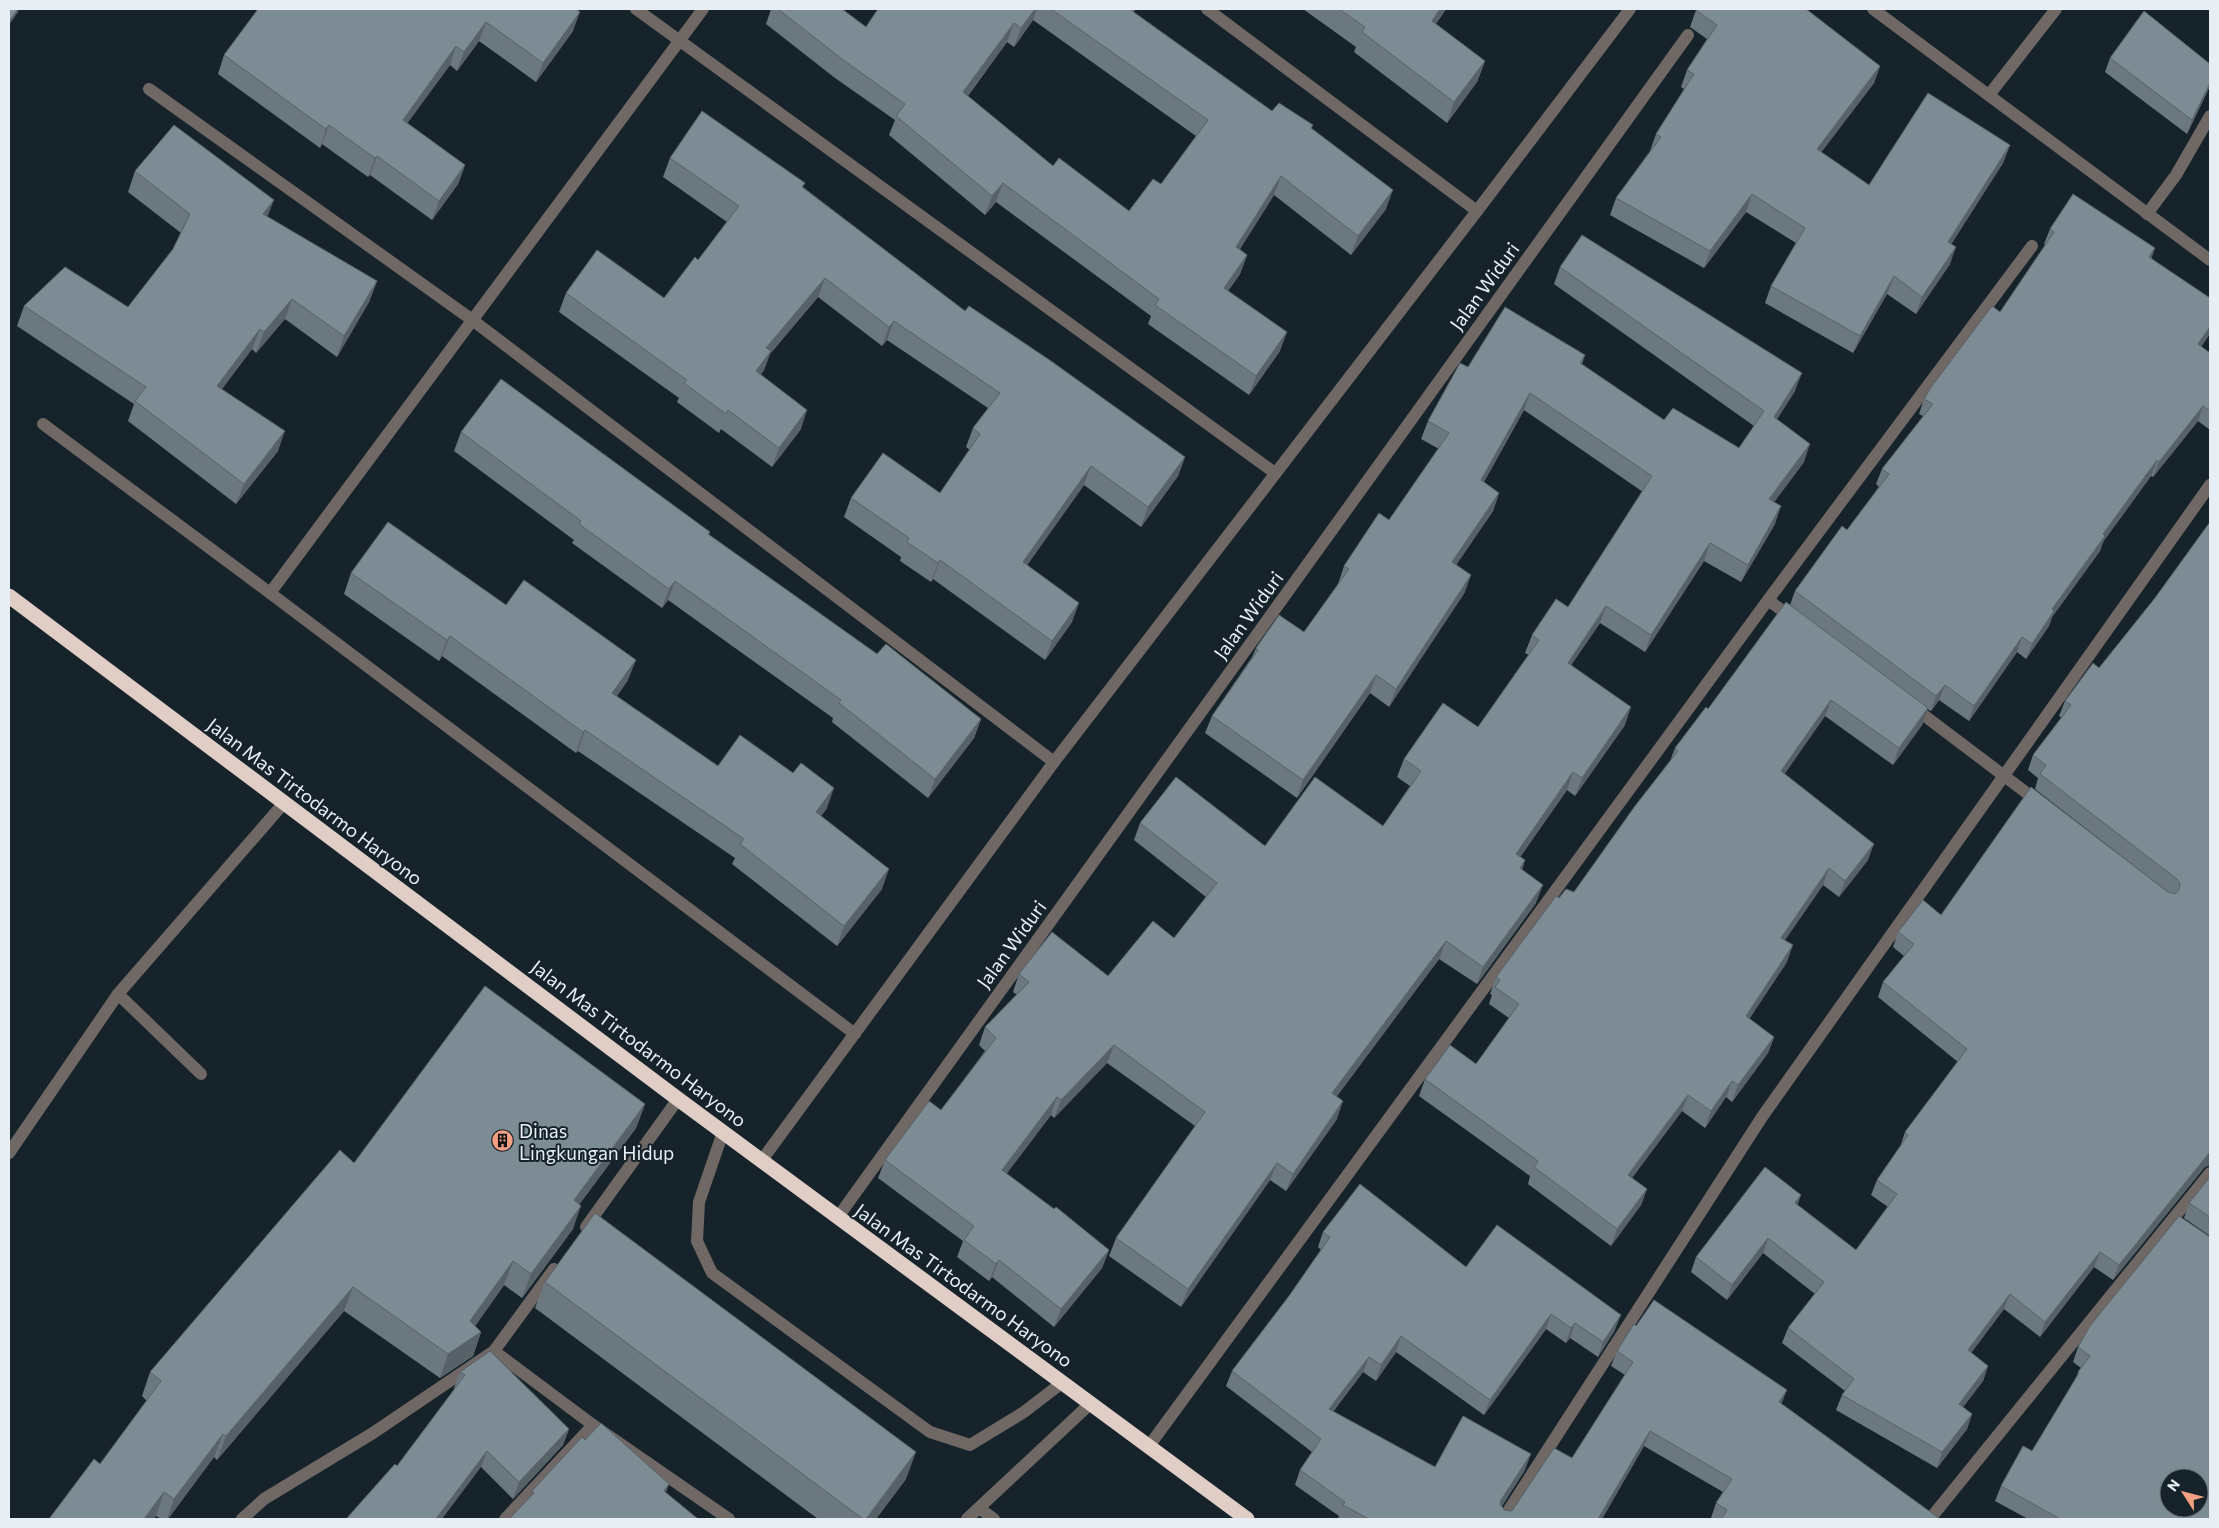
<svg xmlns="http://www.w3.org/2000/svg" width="2219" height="1528" font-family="Commissioner,sans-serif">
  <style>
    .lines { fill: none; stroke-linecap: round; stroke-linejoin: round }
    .minor { stroke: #6f6865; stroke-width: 12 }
    .highway { stroke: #dfcdc6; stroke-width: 15 }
    .wall { fill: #6b787f; fill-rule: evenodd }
    .shaded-wall { fill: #576168 }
    .building { fill: #7c8b94; stroke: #576168; fill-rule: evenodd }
    .labels { text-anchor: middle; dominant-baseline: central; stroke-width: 4; stroke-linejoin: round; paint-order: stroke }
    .street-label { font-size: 19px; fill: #e7eff4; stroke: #16232a }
    .poi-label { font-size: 19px; fill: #e7eff4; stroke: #16232a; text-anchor: start }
  </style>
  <rect width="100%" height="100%" fill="#16232a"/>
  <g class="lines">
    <g class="minor">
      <polyline points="636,9 1275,473"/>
      <polyline points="703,9 270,593 855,1034"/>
      <polyline points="1207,9 1477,211"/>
      <polyline points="1873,9 2210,260"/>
      <polyline points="149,89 471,319 1054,762"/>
      <polyline points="1989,95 2056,9"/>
      <polyline points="2147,214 2176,175 2210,116"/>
      <polyline points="43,424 270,593"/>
      <polyline points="1768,600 1794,619"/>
      <polyline points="1913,707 2040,803"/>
      <polyline points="118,994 201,1074"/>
      <polyline points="723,1132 699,1202 697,1241 712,1273 930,1432 970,1445 1024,1412 1063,1382"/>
      <polyline points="9,1153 118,994 284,803"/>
      <polyline points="762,1160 1054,762 1477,211 1630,9"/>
      <polyline points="838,1217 1688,35"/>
      <polyline points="586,1227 678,1099"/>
      <polyline points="494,1351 593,1425"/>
      <polyline points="1149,1446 1768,600 2032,246"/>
      <polyline points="979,1508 994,1519"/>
      <polyline points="242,1519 264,1499 373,1433 494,1351 554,1269"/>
      <polyline points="505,1519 593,1425 729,1519"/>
      <polyline points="967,1519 1091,1403"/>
      <polyline points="1503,1519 1762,1117 2210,485"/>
      <polyline points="1930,1519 2210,1173"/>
    </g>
    <polyline class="highway" points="9,596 678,1099 1247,1519"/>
  </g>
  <g class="wall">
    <polygon points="576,9 573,31 536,82 479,41 457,71 450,65 407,123 465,165 458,184 432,220 370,175 368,177 322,144 320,148 218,74 224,55"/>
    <path d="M771 9H842L866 27 878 9H1135L1134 12 1272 111 1312 129 1386 209 1351 255 1274 195 1240 249 1247 255 1240 274 1228 291 1280 351 1249 395 1148 324 1151 316 996 202 985 215 889 135 895 120 835 78 766 24ZM1033 20 1196 136 1161 184 1129 211 1053 166 968 96 1007 42 1014 47Z"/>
    <polygon points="1303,9 1446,9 1436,24 1485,61 1477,82 1447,123 1354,52 1356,47"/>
    <polygon points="1696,10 1880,66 1874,83 1821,152 1869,185 2010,145 2003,163 1951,244 1950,264 1916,314 1887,294 1853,353 1765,303 1771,286 1796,243 1746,212 1704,268 1610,215 1616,198 1650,151 1656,134 1684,89 1681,87 1687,70 1707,39 1690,27"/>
    <polygon points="2110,58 2210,64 2210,86 2187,134 2105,72"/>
    <polygon points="670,158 803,187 965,311 1185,457 1178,476 1141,527 1084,485 1027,565 1072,622 1045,660 933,579 931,582 900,561 901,557 844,517 851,498 940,493 970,450 966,447 973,428 988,408 887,340 882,346 818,297 770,354 764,370 761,374 801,429 772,467 721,429 719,433 677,402 679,398 559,312 566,293 664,298 698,260 727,222 663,177"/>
    <polygon points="135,171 267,217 377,281 369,302 337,357 285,319 256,353 252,349 222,389 278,451 236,504 128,421 134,404 17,326 24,306 128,307 173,249 181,233 128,192"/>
    <polygon points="2050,229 2152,258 2201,347 2210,353 2210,430 2198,421 2153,477 2151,476 2103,542 2100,551 2052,617 2049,626 2026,659 2017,652 1969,721 1939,700 1931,711 1927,709 1922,725 1893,765 1825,716 1784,774 1868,860 1839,897 1823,885 1785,940 1787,962 1749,1019 1774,1037 1768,1053 1732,1102 1726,1097 1705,1128 1682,1111 1632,1178 1647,1189 1641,1205 1611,1246 1528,1184 1530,1176 1419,1096 1425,1079 1476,1064 1509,1018 1489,1004 1492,995 1490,994 1496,977 1559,898 1574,892 1670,761 1675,748 1708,709 1790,605 1795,591 1847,530 1879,487 1876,484 1882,469 1923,416 1919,414 1924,399 2000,312 2045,245 2044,244"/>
    <polygon points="1560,267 1795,391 1777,419 1804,462 1774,502 1775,524 1741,582 1704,561 1645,652 1600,623 1571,665 1625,725 1575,796 1567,790 1520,857 1525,860 1522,870 1536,903 1477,984 1439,959 1337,1096 1337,1119 1286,1191 1270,1180 1181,1307 1109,1256 1116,1238 1195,1126 1107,1063 1054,1118 1051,1115 1006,1174 1109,1250 1102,1268 1054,1327 992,1277 989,1281 957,1257 963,1241 878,1178 885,1160 941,1110 985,1051 979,1045 985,1027 1017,995 1013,992 1019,974 1108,976 1174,938 1206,897 1134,840 1140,823 1265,846 1383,826 1410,786 1397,777 1404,759 1478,727 1529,655 1525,653 1532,635 1568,607 1643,492 1524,410 1484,482 1499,493 1493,511 1456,565 1465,592 1389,707 1370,693 1297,798 1205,733 1212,716 1252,657 1256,648 1304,632 1338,584 1344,566 1389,520 1439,449 1421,439 1428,421 1468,367 1585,355 1582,364 1664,420 1739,448 1754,426 1554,284"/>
    <polygon points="461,432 710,532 709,535 877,654 981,719 974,738 928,798 832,722 833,718 668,600 662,608 572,543 574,540 454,451"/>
    <polygon points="2210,522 2204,1168 2113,1280 2094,1267 2040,1337 2004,1309 1971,1353 1988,1366 1983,1381 1963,1407 1972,1414 1967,1429 1937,1468 1836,1410 1842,1395 1845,1391 1782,1343 1788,1328 1815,1294 1763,1253 1727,1300 1691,1272 1696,1257 1798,1205 1856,1250 1888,1207 1871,1195 1877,1180 1900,1147 1905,1132 1958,1062 1878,997 1883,982 1904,956 1893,947 1898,932 1941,915 2169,893 2035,789 2038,778 2028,770 2033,755 2062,718 2059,716 2065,701 2099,668 2155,598"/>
    <polygon points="351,573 506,605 628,680 617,696 718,766 827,808 821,816 882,889 837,946 732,864 735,858 578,751 576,753 442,656 439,661 344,594"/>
    <polygon points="645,1104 636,1128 579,1204 573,1229 522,1298 504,1285 475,1326 481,1332 473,1356 440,1378 344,1311 217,1460 214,1457 168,1519 161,1519 156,1516 153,1519 49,1519 100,1464 147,1401 142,1396 150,1372 354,1163"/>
    <polygon points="2210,1177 2210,1236 2184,1218 2189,1203"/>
    <polygon points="1323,1232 1466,1267 1615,1330 1598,1357 1570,1338 1566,1343 1546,1329 1484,1415 1396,1352 1376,1381 1363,1372 1333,1412 1435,1467 1525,1470 1502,1506 1504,1510 1512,1511 1572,1458 1625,1375 1611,1366 1617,1351 1782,1404 1940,1519 1713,1519 1711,1518 1716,1503 1723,1492 1644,1446 1602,1519 1338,1519 1339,1516 1295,1485 1300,1470 1312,1452 1226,1386 1232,1371 1289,1296 1321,1250 1318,1247"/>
    <polygon points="2210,1237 2210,1519 2028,1519 1995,1501 2001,1486 2032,1451 2075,1380 2078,1372 2081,1368 2073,1362 2078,1347"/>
    <polygon points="545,1282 906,1479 876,1519 818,1519 535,1308"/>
    <polygon points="460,1372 569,1429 563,1445 513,1499 481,1467 397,1466 455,1389 454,1388"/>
  </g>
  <g class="shaded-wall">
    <polygon points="18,9 19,9 18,12 9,25 9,22"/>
    <polygon points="1035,9 1037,9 1033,20 1014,47 1021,28"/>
    <polygon points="1440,9 1446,9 1424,41 1432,21"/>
    <polygon points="580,12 573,31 536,82 543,63"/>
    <polygon points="486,22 479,41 457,71 464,52"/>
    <polygon points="1014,23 1007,42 956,111 963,92"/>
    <polygon points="456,46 450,65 396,139 403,120"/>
    <polygon points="1485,61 1477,82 1447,123 1454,102"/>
    <polygon points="1880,66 1874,83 1811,166 1817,149"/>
    <polygon points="2210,83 2210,86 2187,134 2192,120"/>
    <polygon points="329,125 322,144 320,148 326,129"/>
    <polygon points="2010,145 2003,163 1942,259 1948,242"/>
    <polygon points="377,156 370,175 368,177 375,158"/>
    <polygon points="465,165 458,184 432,220 439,201"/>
    <polygon points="1281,176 1274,195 1229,266 1236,247"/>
    <polygon points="1003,183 996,202 985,215 992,196"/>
    <polygon points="1393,190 1386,209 1351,255 1358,236"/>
    <polygon points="1752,194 1746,212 1704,268 1710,251"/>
    <polygon points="274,200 266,220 263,214"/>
    <polygon points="1956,247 1950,264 1916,314 1922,297"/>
    <polygon points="2155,248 2150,263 2149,257"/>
    <polygon points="1247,255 1240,274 1217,307 1224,288"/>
    <polygon points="1894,276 1887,294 1853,353 1860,336"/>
    <polygon points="825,278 818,297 770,354 764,370 750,390 766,348"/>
    <polygon points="377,281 369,302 337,357 344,336"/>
    <polygon points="292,299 285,319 256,353 264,332"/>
    <polygon points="894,321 887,340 882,346 889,327"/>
    <polygon points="2210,327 2210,334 2193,359 2198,344"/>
    <polygon points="260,329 252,349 209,406 217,386"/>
    <polygon points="1287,332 1280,351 1249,395 1256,376"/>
    <polygon points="1802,373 1795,391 1767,435 1774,417"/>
    <polygon points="1530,393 1524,410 1475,498 1481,480"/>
    <polygon points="2203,406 2198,421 2153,477 2159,462"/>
    <polygon points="807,410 801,429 772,467 779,448"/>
    <polygon points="285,431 278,451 236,504 244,484"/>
    <polygon points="1810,444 1804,462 1763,517 1769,499"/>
    <polygon points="1185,457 1178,476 1141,527 1148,507"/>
    <polygon points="2157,460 2151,476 2103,542 2100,551 2052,617 2049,626 2026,659 2032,644 2052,609 2103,534"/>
    <polygon points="1091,466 1084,485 1016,581 1023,562"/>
    <polygon points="1499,493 1493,511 1446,580 1452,562"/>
    <polygon points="1781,506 1775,524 1741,582 1748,565"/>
    <polygon points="1710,543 1704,561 1645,652 1651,635"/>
    <polygon points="940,560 933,579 931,582 938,563"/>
    <polygon points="1471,575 1465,592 1389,707 1396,689"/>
    <polygon points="675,581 668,600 662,608 669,589"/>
    <polygon points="1079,603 1072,622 1045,660 1052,641"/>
    <polygon points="1606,606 1600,623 1561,680 1568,663"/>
    <polygon points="450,636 442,656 439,661 447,640"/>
    <polygon points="2022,637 2017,652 1969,721 1974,706"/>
    <polygon points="636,660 628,680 605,713 612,693"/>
    <polygon points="1376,675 1370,693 1297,798 1303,780"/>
    <polygon points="1945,685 1939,700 1931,711 1936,696"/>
    <polygon points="1831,700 1825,716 1775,788 1781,771"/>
    <polygon points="1631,707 1625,725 1575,796 1582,778"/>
    <polygon points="1928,708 1922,725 1893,765 1899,748"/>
    <polygon points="981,719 974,738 928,798 935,779"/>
    <polygon points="585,730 578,751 576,753 583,732"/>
    <polygon points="1573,772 1567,790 1510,872 1516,854"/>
    <polygon points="834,788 827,808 809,832 816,812"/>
    <polygon points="1874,844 1868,860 1839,897 1845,881"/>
    <polygon points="1525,860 1519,878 1520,868"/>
    <polygon points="1829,868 1823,885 1775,954 1781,938"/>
    <polygon points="889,869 882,889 837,946 844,926"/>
    <polygon points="1543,885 1536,903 1477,984 1483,967"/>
    <polygon points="1446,941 1439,959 1326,1111 1332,1093"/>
    <polygon points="1793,945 1787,962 1740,1033 1746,1016"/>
    <polygon points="1774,1037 1768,1053 1732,1102 1738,1085"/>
    <polygon points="1114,1045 1107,1063 1054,1118 1061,1100"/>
    <polygon points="1732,1081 1726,1097 1705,1128 1711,1111"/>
    <polygon points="1688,1095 1682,1111 1622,1191 1628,1175"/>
    <polygon points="1057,1097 1051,1115 996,1188 1002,1170"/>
    <polygon points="1343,1101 1337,1119 1286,1191 1293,1174"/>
    <polygon points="645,1104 636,1128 565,1224 574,1200"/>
    <polygon points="2210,1152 2210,1165 2204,1168 2113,1280 2119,1265"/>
    <polygon points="1277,1163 1270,1180 1181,1307 1188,1289"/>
    <polygon points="1647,1189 1641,1205 1611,1246 1617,1229"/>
    <polygon points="1801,1195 1796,1210 1795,1203"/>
    <polygon points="581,1206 573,1229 522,1298 531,1274"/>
    <polygon points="1768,1238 1763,1253 1727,1300 1732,1285"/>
    <polygon points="1109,1250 1102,1268 1054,1327 1061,1309"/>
    <polygon points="2100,1252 2094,1267 2040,1337 2045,1322"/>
    <polygon points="999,1260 992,1277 989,1281 996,1264"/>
    <polygon points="513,1261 504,1285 462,1345 470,1321"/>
    <polygon points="353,1287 344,1311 217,1460 226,1436"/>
    <polygon points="2010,1294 2004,1309 1962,1365 1968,1350"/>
    <polygon points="1551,1314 1546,1329 1484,1415 1490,1400"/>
    <polygon points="1621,1315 1615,1330 1598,1357 1603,1342"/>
    <polygon points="1575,1323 1570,1338 1566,1343 1571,1328"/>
    <polygon points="481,1332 473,1356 440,1378 448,1354"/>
    <polygon points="1401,1336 1396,1352 1376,1381 1381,1365"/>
    <polygon points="1369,1357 1363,1372 1323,1424 1329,1409"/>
    <polygon points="1988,1366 1983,1381 1954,1419 1959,1404"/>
    <polygon points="1787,1390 1781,1405 1779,1402"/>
    <polygon points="1972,1414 1967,1429 1937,1468 1942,1452"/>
    <polygon points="569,1429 563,1445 513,1499 519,1482"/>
    <polygon points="1650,1431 1644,1446 1602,1519 1598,1519"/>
    <polygon points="223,1434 214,1457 168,1519 167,1519 174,1499"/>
    <polygon points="487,1451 481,1467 442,1519 436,1519"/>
    <polygon points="916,1452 906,1479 876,1519 866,1519"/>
    <polygon points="1531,1454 1525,1470 1496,1515 1501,1500"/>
    <polygon points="669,1484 662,1504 664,1491"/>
    <polygon points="164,1492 156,1516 153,1519 144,1519"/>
  </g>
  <g class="building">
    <polygon points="9,9 18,9 9,22"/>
    <polygon points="258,9 576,9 580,12 543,63 486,22 464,52 456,46 403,120 465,165 439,201 377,156 375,158 329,125 326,129 224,55"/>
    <polygon points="778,9 842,9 866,27 878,9 1035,9 1021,28 1014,23 963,92 1053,166 1059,158 1129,211 1153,179 1161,184 1208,120 1051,9 1134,9 1132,11 1272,111 1279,103 1313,125 1311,128 1393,190 1358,236 1281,176 1236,247 1247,255 1224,288 1287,332 1256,376 1155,305 1159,299 1003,183 992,196 896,116 905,104 842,59"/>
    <polygon points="1339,9 1440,9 1432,21 1485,61 1454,102 1362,32 1365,27"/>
    <polygon points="1696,9 1806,9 1880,66 1817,149 1869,185 1928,93 2010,145 1948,242 1956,247 1922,297 1894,276 1860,336 1771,286 1805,228 1752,194 1710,251 1616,198 1661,137 1656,134 1694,74 1687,70 1717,25 1696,10"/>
    <polygon points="2144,11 2210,64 2210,83 2192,120 2110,58"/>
    <polygon points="702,111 805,183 802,187 965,311 969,306 1051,361 1185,457 1148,507 1091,466 1023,562 1079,603 1052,641 940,560 938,563 907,542 909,538 851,498 883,453 940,493 980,434 973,428 1000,393 894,321 889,327 825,278 766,348 771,351 756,371 807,410 779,448 728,410 726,414 684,383 687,380 566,293 597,250 664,298 695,257 698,260 739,206 670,158"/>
    <polygon points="174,125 274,200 263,214 377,281 344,336 292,299 264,332 260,329 217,386 285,431 244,484 135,401 146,387 24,306 65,267 128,307 173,249 190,214 135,171"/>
    <polygon points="2073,194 2155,248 2149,257 2210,298 2210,327 2198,344 2210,353 2210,411 2203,406 2159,462 2157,460 2103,534 2105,536 2052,609 2054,611 2032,644 2022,637 1974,706 1945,685 1936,696 1795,591 1842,526 1847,530 1889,474 1882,469 1933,404 1924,399 1932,386 1992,306 2000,312 2054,232 2050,229"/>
    <polygon points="1582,235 1802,373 1774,417 1810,444 1769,499 1781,506 1748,565 1710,543 1651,635 1606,606 1568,663 1631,707 1582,778 1573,772 1516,854 1525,860 1520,868 1543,885 1483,967 1446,941 1332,1093 1343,1101 1293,1174 1277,1163 1188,1289 1116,1238 1205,1112 1114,1045 1061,1100 1057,1097 1002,1170 1054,1209 1056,1207 1109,1250 1061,1309 999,1260 996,1264 964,1240 974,1226 885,1160 929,1101 941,1110 996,1038 985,1027 1029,982 1019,974 1052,932 1108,976 1153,921 1174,938 1217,883 1140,823 1176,777 1265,846 1315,777 1383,826 1421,771 1404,759 1443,703 1478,727 1539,640 1532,635 1556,599 1568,607 1652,476 1530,393 1481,480 1499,493 1452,562 1471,575 1396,689 1376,675 1303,780 1212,716 1258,650 1256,648 1279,615 1304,632 1349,569 1344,566 1379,513 1389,520 1449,433 1428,421 1460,363 1468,367 1505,307 1585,355 1580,363 1664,420 1673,408 1739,448 1764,411 1560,267"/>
    <polygon points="501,379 710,532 708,534 877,654 886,644 981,719 935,779 839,703 841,700 675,581 669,589 579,524 581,521 461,432"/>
    <polygon points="388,522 506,605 524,580 636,660 612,693 718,766 740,735 793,773 801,763 834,788 816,812 889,869 844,926 740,844 744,839 585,730 583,732 450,636 447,640 351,573"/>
    <polygon points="2210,522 2210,1152 2119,1265 2100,1252 2045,1322 2010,1294 1968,1350 1988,1366 1959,1404 1972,1414 1942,1452 1842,1395 1854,1379 1788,1328 1824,1282 1768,1238 1732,1285 1696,1257 1765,1167 1801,1195 1795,1203 1856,1250 1897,1194 1877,1180 1908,1135 1905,1132 1967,1049 1883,982 1914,944 1898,932 1923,900 1941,915 2031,787 2168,892 2175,894 2179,890 2180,883 2177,879 2040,774 2046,765 2033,755 2071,705 2065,701 2093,663 2099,668 2155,598"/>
    <polygon points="1786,602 1928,708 1899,748 1831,700 1781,771 1874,844 1845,881 1829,868 1781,938 1793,945 1746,1016 1774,1037 1738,1085 1732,1081 1711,1111 1688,1095 1628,1175 1647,1189 1617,1229 1534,1167 1538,1161 1425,1079 1450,1045 1476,1064 1519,1004 1495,987 1500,980 1496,977 1556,896 1559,898 1566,889 1574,892 1635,806 1678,751 1675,748 1706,707 1708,709"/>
    <polygon points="485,986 645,1104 574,1200 581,1206 531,1274 513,1261 470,1321 481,1332 448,1354 353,1287 226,1436 223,1434 174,1499 164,1492 144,1519 49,1519 94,1459 100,1464 161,1381 150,1372 340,1150 354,1163"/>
    <polygon points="2210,1177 2210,1217 2189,1203"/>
    <polygon points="1360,1184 1466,1267 1497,1225 1621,1315 1603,1342 1575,1323 1571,1328 1551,1314 1490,1400 1401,1336 1381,1365 1369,1357 1329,1409 1435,1467 1463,1416 1531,1454 1501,1500 1500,1504 1504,1510 1512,1511 1554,1448 1572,1458 1633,1362 1617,1351 1634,1324 1636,1326 1654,1300 1787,1390 1779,1402 1940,1519 1721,1519 1727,1510 1716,1503 1732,1479 1650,1431 1598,1519 1369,1519 1343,1505 1345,1502 1300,1470 1321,1439 1232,1371 1289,1296 1330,1237 1323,1232"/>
    <polygon points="595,1213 916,1452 866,1519 863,1519 545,1282"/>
    <path d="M2179 1216 2210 1237V1519H2060L2001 1486 2023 1446 2032 1451 2079 1373 2078 1372 2090 1356 2078 1347 2090 1326ZM2169 1478H2199V1508H2169Z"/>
    <polygon points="490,1351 569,1429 519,1482 487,1451 436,1519 346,1519 395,1464 397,1466 465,1375 460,1372"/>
    <polygon points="601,1423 669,1484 664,1491 698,1519 509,1519 534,1493 532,1491 582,1437 585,1440"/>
  </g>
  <defs>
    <symbol id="building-disc" viewBox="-11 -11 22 22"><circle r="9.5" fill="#f3a082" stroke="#16232a"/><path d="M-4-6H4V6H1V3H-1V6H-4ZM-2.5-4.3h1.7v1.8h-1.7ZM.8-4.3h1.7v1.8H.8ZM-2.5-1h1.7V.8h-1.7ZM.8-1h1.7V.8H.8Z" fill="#111"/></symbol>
  </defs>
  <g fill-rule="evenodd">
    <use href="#building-disc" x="490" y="1128" width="25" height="25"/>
  </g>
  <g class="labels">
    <g class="street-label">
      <text transform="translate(1484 286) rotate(-54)">Jalan Widuri</text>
      <text transform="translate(1248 615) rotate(-54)">Jalan Widuri</text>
      <text transform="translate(315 801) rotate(37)">Jalan Mas Tirtodarmo Haryono</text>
      <text transform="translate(1011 944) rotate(-54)">Jalan Widuri</text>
      <text transform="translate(639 1043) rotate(37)">Jalan Mas Tirtodarmo Haryono</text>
      <text transform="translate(964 1285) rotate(36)">Jalan Mas Tirtodarmo Haryono</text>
    </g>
    <g class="poi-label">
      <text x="519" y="1130">Dinas<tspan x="519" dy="22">Lingkungan Hidup</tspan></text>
    </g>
  </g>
  <rect width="2219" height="1528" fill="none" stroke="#e7eff4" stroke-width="20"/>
  <g transform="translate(2184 1493) rotate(306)"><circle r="24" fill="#16232a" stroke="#6a757b"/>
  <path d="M0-4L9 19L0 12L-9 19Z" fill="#f3a082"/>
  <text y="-8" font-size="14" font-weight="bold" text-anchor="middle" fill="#e7eff4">N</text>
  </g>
</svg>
